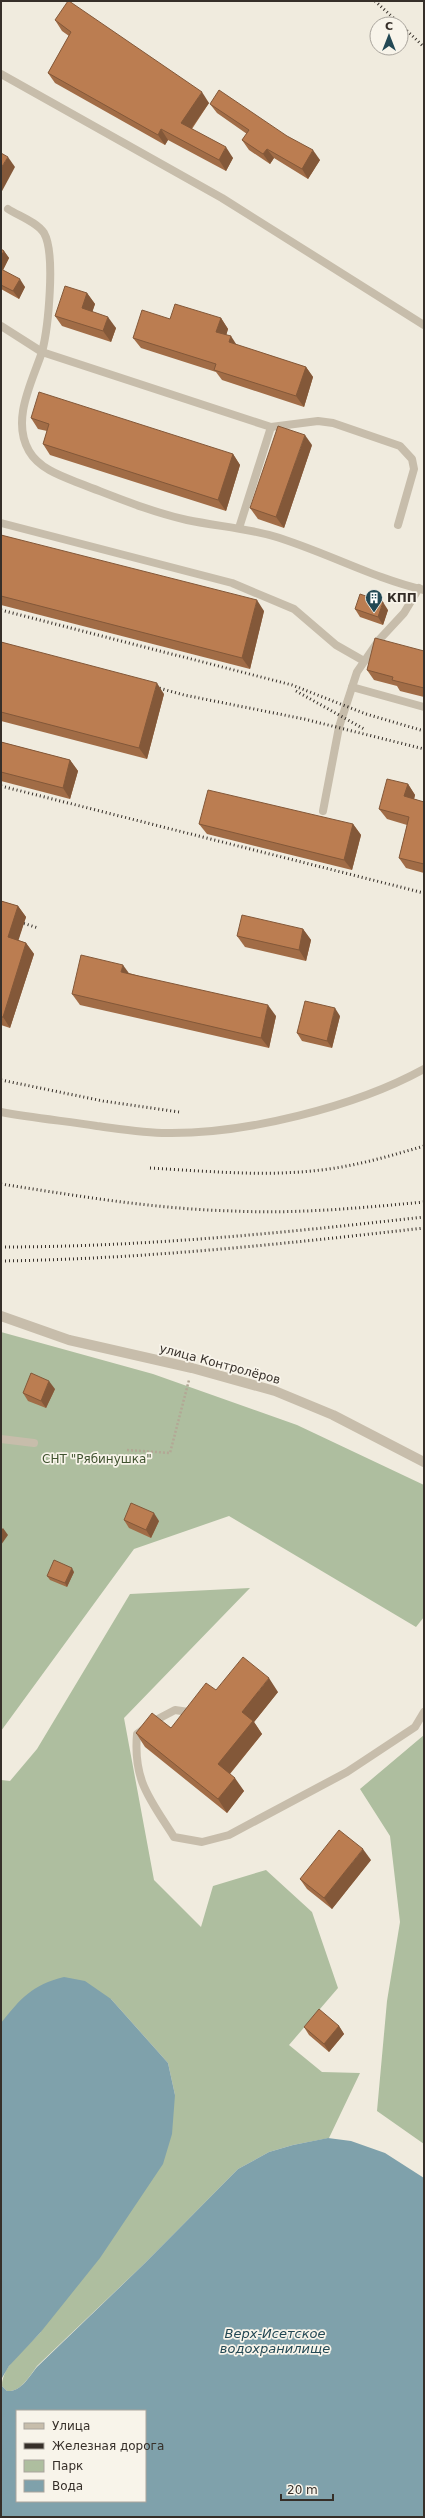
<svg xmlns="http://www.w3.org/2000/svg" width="425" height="2518" font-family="'DejaVu Sans',sans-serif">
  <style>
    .green { fill: #aebe9f }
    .water { fill: #7fa1ab; fill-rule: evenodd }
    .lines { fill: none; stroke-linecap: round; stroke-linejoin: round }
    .path { stroke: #b3a795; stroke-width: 2.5; stroke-dasharray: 2 2; stroke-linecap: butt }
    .service { stroke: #c7bdab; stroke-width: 8 }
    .minor { stroke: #c7bdab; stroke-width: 10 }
    .rail { stroke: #362f29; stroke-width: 3; stroke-dasharray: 1 3; stroke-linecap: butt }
    .wall { fill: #a16c46 }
    .shaded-wall { fill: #835839 }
    .building { fill: #bb7d51; stroke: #835839 }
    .labels { text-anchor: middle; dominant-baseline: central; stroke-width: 3.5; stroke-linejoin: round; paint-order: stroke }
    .poi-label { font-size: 12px; font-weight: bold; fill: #362f29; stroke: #f8f4ea; text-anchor: start }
    .street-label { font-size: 12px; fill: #362f29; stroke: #f8f4ea }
    .park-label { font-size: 12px; fill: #3f522f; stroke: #f8f4ea }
    .water-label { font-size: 13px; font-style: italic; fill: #234854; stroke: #f8f4ea }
  </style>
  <rect width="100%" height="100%" fill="#f0ebde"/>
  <g class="green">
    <polygon points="1,1332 153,1374 297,1425 424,1485 424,1617 416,1627 229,1516 134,1549 1,1731"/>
    <path d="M250 1588 124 1718 154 1880 201 1927 213 1886 266 1870 312 1912 338 1988 289 2045 322 2072 360 2073 329 2138 293 2145 269 2152 238 2169 145 2263 37 2366C29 2377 21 2392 7 2391L2 2386C2 2365 27 2347 40 2333L175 2095 168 2063 111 1999 1 2023V1780L10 1781 37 1749 130 1594Z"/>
    <polygon points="424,1735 424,2144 377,2111 387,2001 400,1922 390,1836 360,1789"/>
  </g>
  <path class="water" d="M64 1977 85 1981 111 1999 168 2063 175 2095 172 2134 163 2164 100 2258 40 2333 9 2366 2 2378V2386L7 2391C21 2392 29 2377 37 2367L145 2263 238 2169 269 2152 293 2145 328 2138 351 2141 385 2153 424 2178V2517H1V2023C21 1998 32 1985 64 1977ZM17 2411H145V2501H17Z"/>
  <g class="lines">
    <polyline class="path" points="127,1450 170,1453 189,1380"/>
    <g class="service">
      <polyline points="1,74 222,198 424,325"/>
      <path d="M1 326 42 352C48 329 56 254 44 233 37 222 19 216 8 209"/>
      <polyline points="1,523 232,583 294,609 336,645 364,661"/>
      <path d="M398 525 414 469 412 459 400 446 333 423 318 421 271 427 42 352C32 382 11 420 29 451 40 470 64 477 84 485 118 498 151 512 187 520 216 526 245 528 273 536 324 551 372 578 424 590"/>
      <polyline points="239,528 271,427"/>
      <polyline points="352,687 424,707"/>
      <polyline points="323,811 339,727 357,672 379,640 404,613 419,588"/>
      <path d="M1 1112C33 1118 65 1121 97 1126 120 1129 144 1133 167 1133 245 1134 355 1107 424 1069"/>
      <polyline points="1,1439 34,1443"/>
      <path d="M195 1713 175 1710 156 1720 137 1734C133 1781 150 1799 174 1837L202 1842 229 1835 347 1772 415 1727 424 1712"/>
    </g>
    <polyline class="minor" points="1,1316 69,1340 192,1368 275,1391 333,1415 424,1462"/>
    <g class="rail">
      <polyline points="375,1 400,24"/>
      <polyline points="401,25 424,47"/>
      <polyline points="1,610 292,685 366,714 424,731"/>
      <polyline points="148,685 184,695 304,719 424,749"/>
      <polyline points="296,691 364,729"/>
      <polyline points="1,786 424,893"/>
      <polyline points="1,916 38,928"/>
      <polyline points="1,1080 103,1101 179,1112"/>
      <path d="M150 1168C207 1171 264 1177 321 1170 356 1166 390 1156 424 1146"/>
      <path d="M1 1184C78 1196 155 1209 233 1211 297 1214 360 1208 424 1202"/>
      <path d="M1 1247C143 1247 283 1233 424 1217"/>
      <path d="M1 1261C143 1259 283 1244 424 1228"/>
    </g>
  </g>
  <g class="wall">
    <polygon points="55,20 209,103 192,129 233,158 226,171 168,140 165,145 55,83 48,73 69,36 62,31"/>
    <polygon points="210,104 320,160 308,179 274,158 270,164 249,150 242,140 247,134 217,113"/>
    <polygon points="1,249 4,251 9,258 3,270 25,287 19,299 1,289"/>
    <polygon points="87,293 95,304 92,312 116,328 111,342 62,326 55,316"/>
    <polygon points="221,318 228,329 226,335 236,345 306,367 313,377 304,407 222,380 216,372 141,348 133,338 170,319"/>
    <polygon points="31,418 233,454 240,465 226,511 50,455 43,444 47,431 38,429"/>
    <polygon points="312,445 284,528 258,519 250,508"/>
    <polygon points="1,535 264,611 250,669 1,605"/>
    <polygon points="355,609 388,610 383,625 360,617"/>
    <polygon points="1,642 164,694 147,759 1,721"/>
    <polygon points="424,651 424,697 400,691 397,686 374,680 367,670"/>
    <polygon points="1,742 70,760 78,771 70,799 1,781"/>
    <polygon points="408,784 415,795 414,799 424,802 424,873 406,868 399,858 407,825 387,819 379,809"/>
    <polygon points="199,824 353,824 361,835 352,870 207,834"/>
    <polygon points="1,901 18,906 26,917 18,940 26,943 34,954 10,1028 1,1025"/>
    <polygon points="303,929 311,940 306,961 245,947 237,936"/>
    <polygon points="129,973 276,1016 269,1048 80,1005 72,994"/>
    <polygon points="340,1016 332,1048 302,1041 297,1033"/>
    <polygon points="55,1389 46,1408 28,1401 23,1393"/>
    <polygon points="124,1520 159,1521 151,1538 129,1528"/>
    <polygon points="74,1572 67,1587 50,1580 47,1576"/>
    <polygon points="216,1690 278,1692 254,1722 262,1734 230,1774 244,1791 227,1813 145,1747 136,1733 171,1728"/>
    <polygon points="371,1860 332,1909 307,1889 300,1879"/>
    <polygon points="339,2026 344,2034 329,2052 309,2035 304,2027"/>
  </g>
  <g class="shaded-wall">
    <polygon points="202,92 209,103 188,133 181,123"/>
    <polygon points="161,129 168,140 165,145 158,135"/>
    <polygon points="226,147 233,158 226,171 219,160"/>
    <polygon points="267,149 274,158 270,164 263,154"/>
    <polygon points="313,150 320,160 308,179 302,169"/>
    <polygon points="8,157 15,167 1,193 1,168"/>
    <polygon points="4,251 9,258 1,274 1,256"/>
    <polygon points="20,279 25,287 19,299 13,291"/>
    <polygon points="87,293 95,304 90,319 82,308"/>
    <polygon points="108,317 116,328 111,342 103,331"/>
    <polygon points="221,318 228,329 224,343 216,332"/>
    <polygon points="231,336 238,347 229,342"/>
    <polygon points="306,367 313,377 304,407 296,396"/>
    <polygon points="305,435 312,445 284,528 276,517"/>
    <polygon points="233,454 240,465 226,511 218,500"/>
    <polygon points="257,600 264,611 250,669 242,658"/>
    <polygon points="383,602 388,610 383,625 378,617"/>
    <polygon points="157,683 164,694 147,759 139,748"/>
    <polygon points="70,760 78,771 70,799 63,788"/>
    <polygon points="408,784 415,795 412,807 404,796"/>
    <polygon points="353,824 361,835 352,870 344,860"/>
    <polygon points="18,906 26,917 16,948 8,937"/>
    <polygon points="303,929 311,940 306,961 299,950"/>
    <polygon points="26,943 34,954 10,1028 3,1017"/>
    <polygon points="123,965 131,976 121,972"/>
    <polygon points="268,1005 276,1016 269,1048 261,1038"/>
    <polygon points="335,1008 340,1016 332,1048 327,1041"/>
    <polygon points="49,1381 55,1389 46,1408 41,1401"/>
    <polygon points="154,1513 159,1521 151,1538 146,1530"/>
    <polygon points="3,1528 8,1535 1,1545 1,1530"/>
    <polygon points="72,1568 74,1572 67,1587 65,1583"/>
    <polygon points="269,1678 278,1692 254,1722 262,1734 227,1777 218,1764 242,1712"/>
    <polygon points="235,1778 244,1791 227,1813 218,1799"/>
    <polygon points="363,1849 371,1860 332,1909 324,1898"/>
    <polygon points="339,2026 344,2034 329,2052 324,2044"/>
  </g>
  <g class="building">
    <polygon points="68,1 69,1 202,92 181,123 226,147 219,160 161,129 158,135 48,73 71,32 55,20"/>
    <polygon points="219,90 287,136 313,150 302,169 267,149 263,154 242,140 249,130 210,104"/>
    <polygon points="1,153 8,157 1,168"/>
    <polygon points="1,249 4,251 1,256"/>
    <polygon points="1,269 20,279 13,291 1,285"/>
    <polygon points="65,286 87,293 82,308 108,317 103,331 55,316"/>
    <polygon points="175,304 221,318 216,332 231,336 229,342 306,367 296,396 214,370 216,364 133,338 142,310 170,319"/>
    <polygon points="39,392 233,454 218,500 43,444 49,424 31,418"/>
    <polygon points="278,426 305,435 276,517 250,508"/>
    <polygon points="1,535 257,600 242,658 1,596"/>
    <polygon points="360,594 383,602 378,617 355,609"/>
    <polygon points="375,638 424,651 424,688 392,680 393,677 367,670"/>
    <polygon points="1,642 157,683 139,748 1,712"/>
    <polygon points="1,742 70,760 63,788 1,772"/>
    <polygon points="387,779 408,784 404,796 424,802 424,864 399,858 409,817 379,809"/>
    <polygon points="208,790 353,824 344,860 199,824"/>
    <polygon points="1,901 18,906 8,937 26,943 3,1017 1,1017"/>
    <polygon points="242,915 303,929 299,950 237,936"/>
    <polygon points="81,955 123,965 121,972 268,1005 261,1038 72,994"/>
    <polygon points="305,1001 335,1008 327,1041 297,1033"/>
    <polygon points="31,1373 49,1381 41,1401 23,1393"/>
    <polygon points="131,1503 154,1513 146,1530 124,1520"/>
    <polygon points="54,1560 72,1568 65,1583 47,1576"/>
    <polygon points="243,1657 269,1678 242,1712 253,1721 218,1764 235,1778 218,1799 136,1733 152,1713 171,1728 206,1683 216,1690"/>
    <polygon points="339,1830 363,1849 324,1898 300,1879"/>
    <polygon points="319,2009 339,2026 324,2044 304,2027"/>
  </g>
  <defs>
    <symbol id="building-pin" viewBox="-11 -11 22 30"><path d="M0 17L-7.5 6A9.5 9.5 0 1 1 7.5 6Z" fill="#234854" stroke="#f8f4ea"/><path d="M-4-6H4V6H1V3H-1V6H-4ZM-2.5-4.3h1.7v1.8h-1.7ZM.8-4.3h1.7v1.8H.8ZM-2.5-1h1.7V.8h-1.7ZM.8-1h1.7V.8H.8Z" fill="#fff"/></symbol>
  </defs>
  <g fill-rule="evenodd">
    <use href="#building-pin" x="364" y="588" width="20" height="27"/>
  </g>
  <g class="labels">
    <g class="poi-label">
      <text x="387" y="598">КПП</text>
    </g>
    <g class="street-label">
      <text transform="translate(220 1364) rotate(15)">улица Контролёров</text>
    </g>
    <g class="park-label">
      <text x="97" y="1459">СНТ "Рябинушка"</text>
    </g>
    <g class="water-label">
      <text x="275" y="2333">Верх-Исетское<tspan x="275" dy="15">водохранилище</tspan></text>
    </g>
  </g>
  <rect width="425" height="2518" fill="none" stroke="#362f29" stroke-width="4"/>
  <rect x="16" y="2410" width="130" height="92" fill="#f8f4ea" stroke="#aaa59d"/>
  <rect x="24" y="2423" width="20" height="6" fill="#c7bdab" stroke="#aaa59d"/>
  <text x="52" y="2430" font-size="12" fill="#362f29">Улица</text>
  <rect x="24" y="2443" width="20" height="6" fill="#362f29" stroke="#aaa59d"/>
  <text x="52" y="2450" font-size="12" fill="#362f29">Железная дорога</text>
  <rect x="24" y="2460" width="20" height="12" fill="#aebe9f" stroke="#aaa59d"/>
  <text x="52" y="2470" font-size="12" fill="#362f29">Парк</text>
  <rect x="24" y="2480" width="20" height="12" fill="#7fa1ab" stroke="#aaa59d"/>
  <text x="52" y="2490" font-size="12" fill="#362f29">Вода</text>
  <g transform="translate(389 36)"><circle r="19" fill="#f8f4ea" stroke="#aaa59d"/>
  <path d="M0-3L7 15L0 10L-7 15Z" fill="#234854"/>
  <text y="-6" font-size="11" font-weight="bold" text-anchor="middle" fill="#362f29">С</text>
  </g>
  <path d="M281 2494v6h52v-6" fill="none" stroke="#362f29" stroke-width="2"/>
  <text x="287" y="2494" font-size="12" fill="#362f29" stroke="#f8f4ea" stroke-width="3" paint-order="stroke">20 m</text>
</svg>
